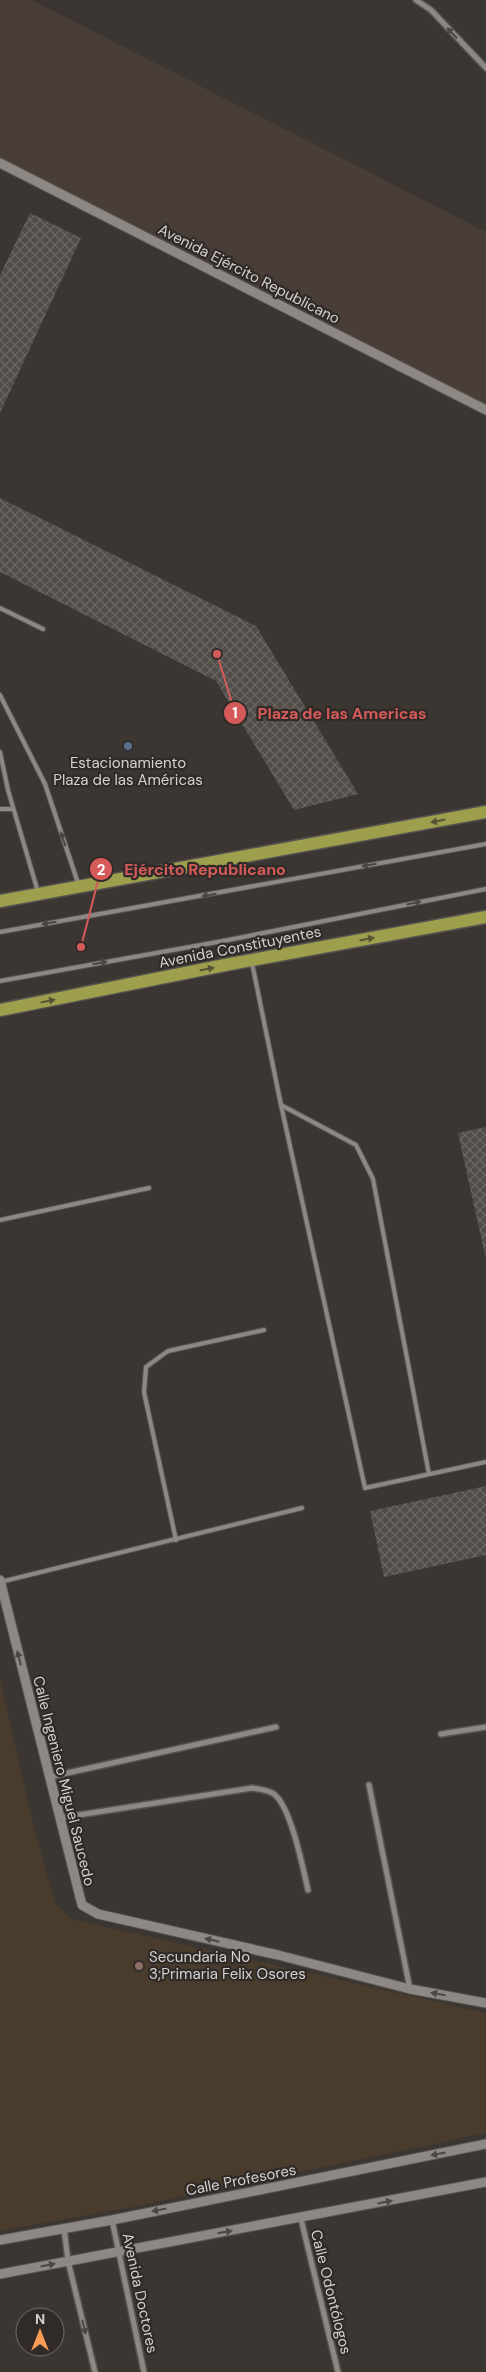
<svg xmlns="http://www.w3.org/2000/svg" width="486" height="2372" font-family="'DM Sans',sans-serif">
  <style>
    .built { fill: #493e37 }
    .education { fill: #493c2d }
    .building { fill: url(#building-cross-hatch) }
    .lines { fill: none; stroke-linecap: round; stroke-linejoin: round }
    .service-casing { stroke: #575350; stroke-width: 6 }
    .minor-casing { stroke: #575350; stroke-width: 8 }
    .tertiary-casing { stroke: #575350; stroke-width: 11 }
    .primary-casing { stroke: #575350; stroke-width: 15 }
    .service { stroke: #8e8884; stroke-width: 4 }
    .minor { stroke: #8e8884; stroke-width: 5 }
    .tertiary { stroke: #8e8884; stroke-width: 9 }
    .primary { stroke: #9d9f4d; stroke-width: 12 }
    .oneway { fill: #4c4744 }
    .oneway2 { fill: #565435 }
    .service-dot { fill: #5c6f8a; stroke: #302b28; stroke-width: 2 }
    .education-dot { fill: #8d6e63; stroke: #302b28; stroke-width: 2 }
    .labels { text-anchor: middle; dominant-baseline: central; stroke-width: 4.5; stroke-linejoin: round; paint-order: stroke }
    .street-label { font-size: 15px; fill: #d4d1cf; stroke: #302b28 }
    .poi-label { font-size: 15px; fill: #d4d1cf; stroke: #302b28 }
    .leader { fill: none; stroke: #d55b5a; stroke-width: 2 }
    .callout-dot { fill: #d55b5a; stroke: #302b28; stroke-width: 2 }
    .mark-label { font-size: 15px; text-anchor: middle; font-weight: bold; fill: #fff }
    .callout-label { font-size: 16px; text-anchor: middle; font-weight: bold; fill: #d55b5a; stroke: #302b28; stroke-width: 4.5; stroke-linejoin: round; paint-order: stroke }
  </style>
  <defs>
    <pattern id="building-cross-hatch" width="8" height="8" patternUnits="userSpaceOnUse" patternTransform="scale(1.25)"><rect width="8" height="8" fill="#524d49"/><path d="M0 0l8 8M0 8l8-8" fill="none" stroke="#6a6662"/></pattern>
  </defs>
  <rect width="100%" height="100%" fill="#3b3632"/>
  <polygon class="built" points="0,0 32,0 486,232 486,410 0,163"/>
  <polygon class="education" points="0,1679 33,1824 55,1903 71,1919 486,2013 486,2133 133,2207 0,2231"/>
  <g class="building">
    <polygon points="30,213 81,238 0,413 0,275"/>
    <polygon points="0,498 256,626 358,794 294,810 216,681 0,572"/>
    <polygon points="486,1127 486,1255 485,1255 458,1133"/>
    <polygon points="486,1486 486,1555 384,1577 370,1511"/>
  </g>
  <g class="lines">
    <defs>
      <g id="service">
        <polyline points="0,608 43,629"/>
        <polyline points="0,695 45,784 78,883"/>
        <polyline points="0,752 8,790 38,892"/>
        <polyline points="0,809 13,809"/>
        <polyline points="0,932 486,844"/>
        <polyline points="252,963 281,1105 356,1145 373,1179 429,1474"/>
        <polyline points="0,981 223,941 486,889"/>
        <polyline points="281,1105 365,1488 486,1462"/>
        <polyline points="0,1220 149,1188"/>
        <polyline points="176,1540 144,1392 146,1367 168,1351 264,1330"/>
        <polyline points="0,1582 302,1508"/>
      </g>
      <g id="minor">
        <polyline points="416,0 431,10 486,68"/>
        <polyline points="441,1734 486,1727"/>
        <polyline points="49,1777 276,1727"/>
        <polyline points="369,1785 410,1989"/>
        <path d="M59 1818 252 1788C258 1789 269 1790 274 1794 291 1807 303 1868 308 1890"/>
        <polyline points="301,2219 338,2372"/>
        <polyline points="112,2220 144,2372"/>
        <polyline points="64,2228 68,2261 95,2372"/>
      </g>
      <g id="tertiary">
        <polyline points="0,163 486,410"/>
        <polyline points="0,1580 82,1905 98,1914 278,1955 410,1989 486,2003"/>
        <polyline points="0,2240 112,2220 486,2144"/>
        <polyline points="0,2274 486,2182"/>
      </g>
      <g id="primary">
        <polyline points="0,901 486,812"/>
        <polyline points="0,1010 230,964 486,917"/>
      </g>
    </defs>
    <use href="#service" class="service-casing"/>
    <use href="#minor" class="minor-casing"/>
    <use href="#tertiary" class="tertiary-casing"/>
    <use href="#primary" class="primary-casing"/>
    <use href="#service" class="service"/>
    <use href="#minor" class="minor"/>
    <use href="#tertiary" class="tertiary"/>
    <use href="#primary" class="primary"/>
  </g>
  <defs><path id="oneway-solid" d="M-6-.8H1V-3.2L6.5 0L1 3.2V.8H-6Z" transform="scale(1.25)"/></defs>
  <g class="oneway">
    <use href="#oneway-solid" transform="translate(452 33) rotate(-133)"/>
    <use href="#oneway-solid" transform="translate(63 839) rotate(-109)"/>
    <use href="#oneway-solid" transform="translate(369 865) rotate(170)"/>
    <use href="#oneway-solid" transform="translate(209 895) rotate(170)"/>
    <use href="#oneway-solid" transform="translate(414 903) rotate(-11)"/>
    <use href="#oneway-solid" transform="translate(49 923) rotate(170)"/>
    <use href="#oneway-solid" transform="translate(100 963) rotate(-10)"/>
    <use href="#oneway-solid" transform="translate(19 1658) rotate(-104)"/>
    <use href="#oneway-solid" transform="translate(212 1940) rotate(-167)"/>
    <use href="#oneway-solid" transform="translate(438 1994) rotate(-170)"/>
    <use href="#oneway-solid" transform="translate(438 2154) rotate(169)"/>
    <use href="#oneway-solid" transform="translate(385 2202) rotate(-11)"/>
    <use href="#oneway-solid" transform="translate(159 2210) rotate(169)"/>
    <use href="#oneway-solid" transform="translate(225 2232) rotate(-10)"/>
    <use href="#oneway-solid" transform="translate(48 2265) rotate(-11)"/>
    <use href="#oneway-solid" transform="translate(84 2327) rotate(76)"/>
  </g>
  <g class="oneway2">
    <use href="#oneway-solid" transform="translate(438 821) rotate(169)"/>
    <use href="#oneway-solid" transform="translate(367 939) rotate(-11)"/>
    <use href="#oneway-solid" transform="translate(207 969) rotate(-11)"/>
    <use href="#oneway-solid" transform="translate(48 1001) rotate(-11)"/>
  </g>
  <circle class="service-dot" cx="128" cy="746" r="5"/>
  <circle class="education-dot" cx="139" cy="1966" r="5"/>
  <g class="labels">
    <g class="street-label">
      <text transform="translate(249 274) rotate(27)">Avenida Ejército Republicano</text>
      <text transform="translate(240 947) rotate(-11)">Avenida Constituyentes</text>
      <text transform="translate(64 1781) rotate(76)">Calle Ingeniero Miguel Saucedo</text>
      <text transform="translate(241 2180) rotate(-11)">Calle Profesores</text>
      <text transform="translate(331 2292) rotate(76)">Calle Odontólogos</text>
      <text transform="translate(140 2293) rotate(78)">Avenida Doctores</text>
    </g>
    <g class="poi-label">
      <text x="128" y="763">Estacionamiento<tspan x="128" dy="17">Plaza de las Américas</tspan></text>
      <text x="149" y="1957" text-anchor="start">Secundaria No<tspan x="149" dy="17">3;Primaria Felix Osores</tspan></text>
    </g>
  </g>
  <path class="leader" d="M217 654L235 713M81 947L101 869"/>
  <g class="callout-dot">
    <circle cx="217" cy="654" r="5"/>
    <circle cx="81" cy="947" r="5"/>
    <circle cx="235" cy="713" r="12"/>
    <circle cx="101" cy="869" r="12"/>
  </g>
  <g class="mark-label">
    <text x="235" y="718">1</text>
    <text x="101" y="875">2</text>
  </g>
  <g class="callout-label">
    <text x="342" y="719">Plaza de las Americas</text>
    <text x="205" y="875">Ejército Republicano</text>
  </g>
  <g transform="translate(40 2332)"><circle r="24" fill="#302b28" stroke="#726d6b"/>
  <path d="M0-4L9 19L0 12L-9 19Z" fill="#fd9d55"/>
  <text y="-8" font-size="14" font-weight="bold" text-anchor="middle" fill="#d4d1cf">N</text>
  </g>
</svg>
